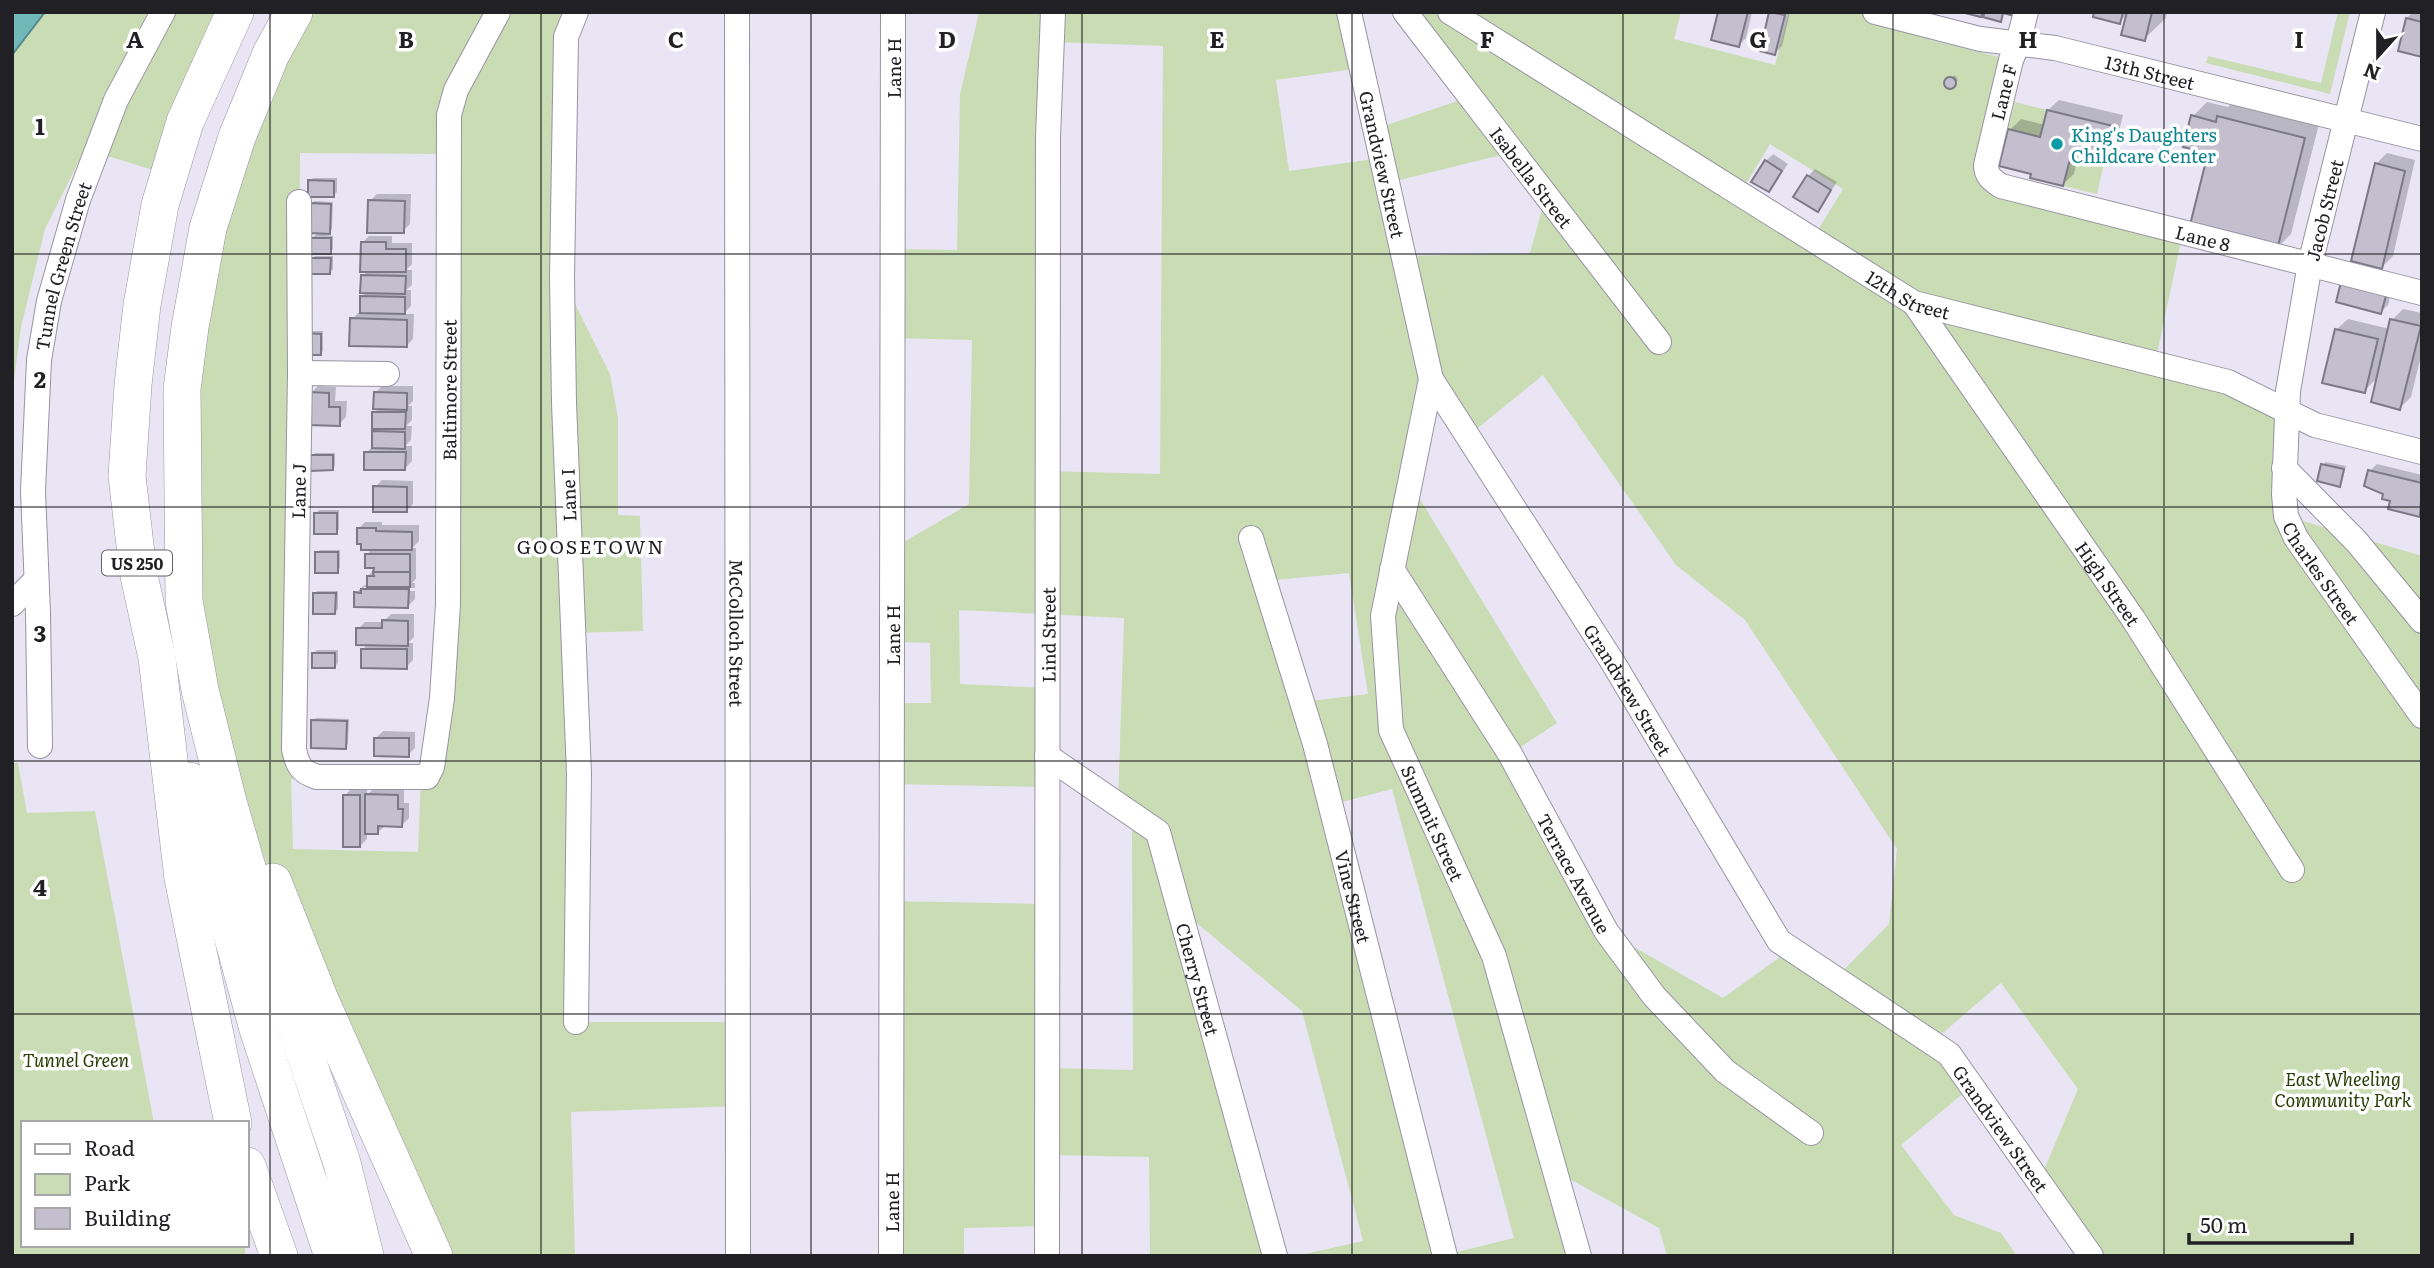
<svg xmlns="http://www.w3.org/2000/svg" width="2434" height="1268" font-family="Literata,serif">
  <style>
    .green { fill: #c9dcb4; fill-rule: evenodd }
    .water { fill: #70b8ba; stroke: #588a8d; stroke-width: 2 }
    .shadow { fill: #0003 }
    .building { fill: #c3bfce; stroke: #7c7986; stroke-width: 2 }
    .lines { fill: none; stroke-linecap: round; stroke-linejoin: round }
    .minor-casing { stroke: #9794a2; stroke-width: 26 }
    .highway-casing { stroke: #9794a2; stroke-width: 38 }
    .minor { stroke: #fff; stroke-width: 24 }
    .highway { stroke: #fff; stroke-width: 37 }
    .grid { fill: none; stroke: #212025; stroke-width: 2; stroke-opacity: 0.55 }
    .culture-dot { fill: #0f9aa8; stroke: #fff; stroke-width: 2.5 }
    .labels { text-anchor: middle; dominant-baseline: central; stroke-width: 7; stroke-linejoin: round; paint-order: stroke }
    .shield { fill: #fff; stroke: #646366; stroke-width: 2 }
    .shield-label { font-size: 16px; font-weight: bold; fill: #212025 }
    .street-label { font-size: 18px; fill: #212025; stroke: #fff }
    .culture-label { font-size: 18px; fill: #0d838f; stroke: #fff; text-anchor: start }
    .park-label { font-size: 18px; font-style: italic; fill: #2a3e06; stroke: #fff }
    .neighbourhood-label { font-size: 19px; letter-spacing: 2px; fill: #212025; stroke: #fff }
    .grid-label { font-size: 23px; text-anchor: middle; font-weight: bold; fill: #212025; stroke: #fff; stroke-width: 7; stroke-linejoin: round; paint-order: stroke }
  </style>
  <rect width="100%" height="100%" fill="#e9e5f5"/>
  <g class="green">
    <polygon points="45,12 238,12 169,175 85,149 45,229 21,327 12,395 12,55"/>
    <path d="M294 12H576L565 284 610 374 618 418V515L640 516 643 631 574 633 576 1022H737L738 1106 571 1112 575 1256H434L281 904 262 852 231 745 196 586 182 483 237 137ZM300 153 448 154 432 767 421 777 418 852 293 849 291 779 309 774 294 749Z"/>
    <path d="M979 12H1349L1361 68 1276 80 1289 171 1381 158 1375 129 1469 97 1405 12H1681L1674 39 1775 65 1789 12H1875L1933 27 1930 40 2003 58 1986 174 2183 232 2155 363 2286 410V516L2422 556V1256H2091L2039 1182 2078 1089 2001 983 1931 1043 1971 1087 1901 1145 1954 1215 2001 1233 2017 1256H1667L1659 1228 1555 1171 1579 1256H1296L1363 1241 1302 1011 1180 909 1275 1256H1150L1149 1157 1048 1155 1047 1226 964 1228V1256H891V901L1046 904 1047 1068 1133 1070 1132 815 1118 805 1124 618 959 610 960 684 1047 688 1046 787 891 784 892 703H931L930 643 892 642V549L969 504 972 340 892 338V249L957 250 960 95ZM1052 42 1163 46 1160 474 1048 471ZM1770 144 1843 189 1812 240 1739 196ZM1513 152 1546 195 1530 253 1404 256 1388 183ZM1543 375 1676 565 1745 620 1897 849 1889 924 1835 979 1791 949 1723 998 1606 931 1510 754 1557 723 1410 483 1432 381 1468 436ZM1349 573 1368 694 1302 702 1265 581ZM1392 789 1514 1238 1445 1255 1330 805Z"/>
    <polygon points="2338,12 2350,12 2330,94 2206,63 2208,56 2321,83"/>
    <polygon points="2015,102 2047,110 2040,137 2008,129"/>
    <polygon points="2072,152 2105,159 2097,194 2063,186"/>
    <polygon points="12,763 18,763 27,813 95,811 154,1123 23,1123 23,1245 245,1245 245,1256 12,1256"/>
  </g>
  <polygon class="water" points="12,12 45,12 12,55"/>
  <g class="shadow">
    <polygon points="1720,12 1752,12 1746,38 1739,45"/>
    <polygon points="1771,12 1790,12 1782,46 1775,53 1762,50"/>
    <polygon points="2096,12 2167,12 2166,18 2144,39 2128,13 2120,22"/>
    <polygon points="2413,12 2422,12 2422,55 2407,18"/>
    <polygon points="1955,75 1958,80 1953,87 1949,87 1946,82"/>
    <polygon points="2059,100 2123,115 2115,147 2105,158 2079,152 2074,174 2063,184 2033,173 2010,130 2021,119 2045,125 2048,110"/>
    <polygon points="2207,102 2228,107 2233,102 2319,124 2291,234 2277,248 2210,152 2193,116"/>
    <polygon points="2387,153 2415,160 2393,256 2382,267 2376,164"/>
    <polygon points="1773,154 1788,164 1769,190 1766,161"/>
    <polygon points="1815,169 1837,182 1818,210 1808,176"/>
    <polygon points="313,178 337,178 337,192 334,195 310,181"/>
    <polygon points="377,194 411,194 410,224 403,231 370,201"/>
    <polygon points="314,201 333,202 332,229 326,235 333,236 333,249 330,252 312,238 319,232 311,204"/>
    <polygon points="369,236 392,236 392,243 412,243 412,264 406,270 412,270 412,285 406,290 411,290 411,306 403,314 414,314 413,339 406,346 352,319 359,312 362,312 362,297 367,291 363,276 368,270 362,243"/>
    <polygon points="315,256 333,256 333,269 330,272 312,259"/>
    <polygon points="2349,276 2393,285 2388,305 2381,312"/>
    <polygon points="2403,309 2422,313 2422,352 2411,397 2400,408 2378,377 2364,391 2337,329 2348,319 2390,329 2392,320"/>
    <polygon points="311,331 323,331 323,351 320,354"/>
    <polygon points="318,386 336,387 335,401 347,401 346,417 339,424 311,393"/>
    <polygon points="382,386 413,386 413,401 408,406 412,406 412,420 406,426 412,426 411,440 405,446 412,446 412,461 405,468 366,453 373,446 374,432 379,427 374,413 379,408 375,393"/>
    <polygon points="315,453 335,453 335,466 332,469 312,456"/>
    <polygon points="2326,462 2346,466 2342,482 2339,485 2323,465"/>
    <polygon points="2377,464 2422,475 2422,513 2420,515 2392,499 2386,493 2370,471"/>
    <polygon points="382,480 413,481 413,504 406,511 375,487"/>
    <polygon points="319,510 339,510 339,529 336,532 316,513"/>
    <polygon points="365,522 382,522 382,525 419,525 419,541 412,548 416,548 416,579 412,583 415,583 415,588 364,587 361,590 415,591 415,599 408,606 356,593 363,586 368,584 368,576 375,569 366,555 373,548 358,529"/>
    <polygon points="320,550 340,550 340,568 337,571 317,553"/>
    <polygon points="317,591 338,591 338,609 335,612 314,594"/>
    <polygon points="391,614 414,614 414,637 408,643 413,643 413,660 406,667 363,649 369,643 358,629 365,622 383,622"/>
    <polygon points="317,650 338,650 338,663 335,666 314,653"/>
    <polygon points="316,718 349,719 348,744 345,747 313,721"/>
    <polygon points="383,731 415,732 415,748 408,755 376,738"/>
    <polygon points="352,788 367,788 367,795 374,788 404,789 404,803 409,803 409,818 402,825 386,825 378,832 367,832 367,839 360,846 345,795"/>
  </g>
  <g class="building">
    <polygon points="1718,12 1748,12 1739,47 1711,40"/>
    <polygon points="1769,12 1785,15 1775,55 1760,51"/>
    <polygon points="1961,12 1983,12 1981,17"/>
    <polygon points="1985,12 2015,12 2014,16 2003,13 2001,22 1983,17"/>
    <polygon points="2094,12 2123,12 2120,24 2093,17"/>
    <polygon points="2127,12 2152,12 2145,41 2121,35"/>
    <polygon points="2406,18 2422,22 2422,57 2398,51"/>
    <circle cx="1950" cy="83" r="6"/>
    <polygon points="2047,110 2113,126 2105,159 2072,152 2063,186 2030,178 2031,174 1999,166 2008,129 2040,137"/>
    <polygon points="2191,115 2216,122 2217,116 2305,138 2277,250 2189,229 2208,153 2183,147"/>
    <polygon points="1765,160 1782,171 1769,192 1751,182"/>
    <polygon points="2375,163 2405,171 2382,269 2351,261"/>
    <polygon points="1807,175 1831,190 1818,212 1793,197"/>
    <polygon points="308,180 334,181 334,197 308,197"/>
    <polygon points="368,200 405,201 404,233 367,233"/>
    <polygon points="310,203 331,204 330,234 309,233"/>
    <rect x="311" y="238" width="20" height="16"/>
    <polygon points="361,242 386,242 386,249 406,249 406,272 360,272"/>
    <polygon points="310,258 331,258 330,274 310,274"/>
    <polygon points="361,275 406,276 405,294 360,293"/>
    <polygon points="2341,282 2387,292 2381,314 2336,302"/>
    <polygon points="360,296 405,297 405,314 360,313"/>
    <polygon points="350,318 407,320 407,347 349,346"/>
    <polygon points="2390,319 2421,326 2400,410 2371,402"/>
    <polygon points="2335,329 2378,339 2365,393 2322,383"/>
    <polygon points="306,333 321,334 321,355 306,355"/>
    <polygon points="310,392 329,393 329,407 340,407 340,426 308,425"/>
    <polygon points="374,392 407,393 407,410 373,409"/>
    <polygon points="372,412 406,412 405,429 372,429"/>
    <polygon points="372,431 405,432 405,449 372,448"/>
    <polygon points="364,452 406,452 405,470 364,470"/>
    <polygon points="310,455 333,455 333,470 310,471"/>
    <polygon points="2321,464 2344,469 2340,487 2317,481"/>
    <polygon points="2368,470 2422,483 2420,517 2388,509 2390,501 2382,499 2383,494 2364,486"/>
    <polygon points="373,486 407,487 407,512 373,512"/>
    <rect x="314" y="513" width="23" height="21"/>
    <polygon points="357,528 376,528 376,531 412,532 412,550 361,550 361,544 357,544"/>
    <rect x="315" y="552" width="23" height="21"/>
    <polygon points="365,554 410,554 410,572 373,572 374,568 365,568"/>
    <polygon points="373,572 410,572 410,587 367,587 367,576 374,576"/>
    <polygon points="361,589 409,589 408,608 354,607 354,592 361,593"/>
    <polygon points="313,593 336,593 335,614 313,614"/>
    <polygon points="382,620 408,621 408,646 356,645 356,628 382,628"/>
    <polygon points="361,649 407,649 407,669 361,668"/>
    <rect x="312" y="653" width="23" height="15"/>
    <polygon points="311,720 347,721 346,749 311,748"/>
    <polygon points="374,738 409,738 409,757 374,756"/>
    <polygon points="365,794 398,795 398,809 403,809 402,827 378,826 378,834 365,834"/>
    <rect x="343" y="795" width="17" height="52"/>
  </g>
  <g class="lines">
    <defs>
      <g id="minor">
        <path id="s1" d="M737 12 738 1256"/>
        <path id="s2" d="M1349 12 1431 379 1612 661 1779 941 1949 1054 2091 1256"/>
        <path id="s3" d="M1405 12 1659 342"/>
        <path id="s4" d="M1450 12 1914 303 2228 382 2315 425 2422 452"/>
        <path id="s5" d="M1875 12 1980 39 2055 48 2422 139"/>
        <path id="s6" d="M2026 12 2018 43 2011 60 1986 165C1986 176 1992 180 2001 186L2422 293"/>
        <path id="s7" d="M2373 12 2310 264 2288 391 2284 494 2286 516 2296 538 2422 716"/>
        <path id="s8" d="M299 202 300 373 294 749C297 765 301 772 317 777H427L432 767 442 698 448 604 449 115 456 90 498 12"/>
        <path id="s9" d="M1914 303 2134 620 2292 870"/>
        <polyline points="300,373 387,374"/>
        <path id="s10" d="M1431 379 1383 616 1391 730 1494 956 1579 1256"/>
        <polyline points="2284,468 2357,542 2422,621"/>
        <path id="s11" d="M1251 538 1315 744 1445 1256"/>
        <path id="s12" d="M1392 569 1510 754 1606 931 1654 996 1725 1071 1811 1133"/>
        <polyline points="12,604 35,581"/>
        <path id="s13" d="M40 746 38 613 33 491 39 360 49 301 78 200 116 100 163 12"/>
        <path id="s14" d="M1047 756 1158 832 1275 1256"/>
        <polyline points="576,1022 579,774 564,403 562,278 566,37 576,12"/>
        <path id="s15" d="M891 1256 893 12"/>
        <path id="s16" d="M1047 1256 1048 137 1053 12"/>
      </g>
      <g id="highway">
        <polyline points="294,12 271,54 237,137 208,228 190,327 182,389 184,601 200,690 228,802 277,971 342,1163 365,1256"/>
        <polyline points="190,781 258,1029 333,1256"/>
        <polyline points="273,882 320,1000 434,1256"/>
        <polyline points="233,1123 183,878 157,658 138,571 127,476 133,385 142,305 160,205 185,122 235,12"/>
        <polyline points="247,1166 279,1256"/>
      </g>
    </defs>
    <use href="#minor" class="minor-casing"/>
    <use href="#highway" class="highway-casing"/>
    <use href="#minor" class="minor"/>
    <use href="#highway" class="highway"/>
  </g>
  <path class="grid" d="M270 12V1256M541 12V1256M811 12V1256M1082 12V1256M1352 12V1256M1623 12V1256M1893 12V1256M2164 12V1256M12 254H2422M12 507H2422M12 761H2422M12 1014H2422"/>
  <circle class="culture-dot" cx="2057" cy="144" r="7"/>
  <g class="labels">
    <rect class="shield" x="102" y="550.5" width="70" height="25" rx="5"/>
    <g class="shield-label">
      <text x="137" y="563">US 250</text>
    </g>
    <g class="street-label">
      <text stroke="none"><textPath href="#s15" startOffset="1188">Lane H</textPath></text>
      <text stroke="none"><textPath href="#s5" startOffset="282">13th Street</textPath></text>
      <text transform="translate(2003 92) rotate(-76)">Lane F</text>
      <text stroke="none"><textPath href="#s2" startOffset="156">Grandview Street</textPath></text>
      <text stroke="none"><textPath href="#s3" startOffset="208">Isabella Street</textPath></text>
      <text transform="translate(2324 210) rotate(-76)">Jacob Street</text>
      <text stroke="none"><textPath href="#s6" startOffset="394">Lane 8</textPath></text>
      <text stroke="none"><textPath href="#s13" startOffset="483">Tunnel Green Street</textPath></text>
      <text stroke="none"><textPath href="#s4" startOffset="539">12th Street</textPath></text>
      <text stroke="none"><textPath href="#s8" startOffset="1085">Baltimore Street</textPath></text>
      <text transform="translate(298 491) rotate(-89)">Lane J</text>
      <text transform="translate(568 495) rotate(-92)">Lane I</text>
      <text stroke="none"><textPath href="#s7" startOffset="581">Charles Street</textPath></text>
      <text stroke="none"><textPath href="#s9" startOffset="341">High Street</textPath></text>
      <text stroke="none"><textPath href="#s1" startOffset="621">McColloch Street</textPath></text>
      <text stroke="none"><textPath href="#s15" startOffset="621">Lane H</textPath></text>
      <text stroke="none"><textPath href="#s16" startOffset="621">Lind Street</textPath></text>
      <text stroke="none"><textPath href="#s2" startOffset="744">Grandview Street</textPath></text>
      <text stroke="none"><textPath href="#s10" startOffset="458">Summit Street</textPath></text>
      <text stroke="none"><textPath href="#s12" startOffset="355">Terrace Avenue</textPath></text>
      <text stroke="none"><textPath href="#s11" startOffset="373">Vine Street</textPath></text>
      <text stroke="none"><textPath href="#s14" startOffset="287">Cherry Street</textPath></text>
      <text stroke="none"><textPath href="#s2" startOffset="1332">Grandview Street</textPath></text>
      <text stroke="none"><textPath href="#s15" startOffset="54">Lane H</textPath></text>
    </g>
    <g class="culture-label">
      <text x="2071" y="134">King's Daughters<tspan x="2071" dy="21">Childcare Center</tspan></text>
    </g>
    <g class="park-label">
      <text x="76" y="1059">Tunnel Green</text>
      <text x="2343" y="1078">East Wheeling<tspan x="2343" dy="21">Community Park</tspan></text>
    </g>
    <g class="neighbourhood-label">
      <text x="591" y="546">GOOSETOWN</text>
    </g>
  </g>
  <g class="grid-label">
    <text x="135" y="48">A</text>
    <text x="406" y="48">B</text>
    <text x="676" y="48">C</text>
    <text x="947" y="48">D</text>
    <text x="1217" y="48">E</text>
    <text x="1487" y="48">F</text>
    <text x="1758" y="48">G</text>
    <text x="2028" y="48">H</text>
    <text x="2299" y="48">I</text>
    <text x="40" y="135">1</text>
    <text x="40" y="388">2</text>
    <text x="40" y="642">3</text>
    <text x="40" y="896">4</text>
  </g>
  <rect width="2434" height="1268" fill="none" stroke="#212025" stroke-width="28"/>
  <rect x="21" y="1121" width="228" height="126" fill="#ffffff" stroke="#a6a6a8" stroke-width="2"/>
  <rect x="35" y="1144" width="35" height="10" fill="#ffffff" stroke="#a6a6a8" stroke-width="2"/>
  <text x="84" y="1156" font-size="21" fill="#212025">Road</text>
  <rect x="35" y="1174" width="35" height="21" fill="#c9dcb4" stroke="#a6a6a8" stroke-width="2"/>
  <text x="84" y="1191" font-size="21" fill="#212025">Park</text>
  <rect x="35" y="1208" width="35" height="21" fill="#c3bfce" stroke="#a6a6a8" stroke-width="2"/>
  <text x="84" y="1226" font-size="21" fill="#212025">Building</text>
  <g transform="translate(2378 56) rotate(201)" stroke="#ffffff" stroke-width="5" paint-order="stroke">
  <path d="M0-5L12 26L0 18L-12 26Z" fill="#212025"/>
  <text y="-10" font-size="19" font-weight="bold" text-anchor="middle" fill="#212025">N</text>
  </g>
  <path d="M2189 1233v10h163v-10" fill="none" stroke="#212025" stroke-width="3.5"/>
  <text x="2200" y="1233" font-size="21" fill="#212025" stroke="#ffffff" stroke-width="5" paint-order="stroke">50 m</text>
</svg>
